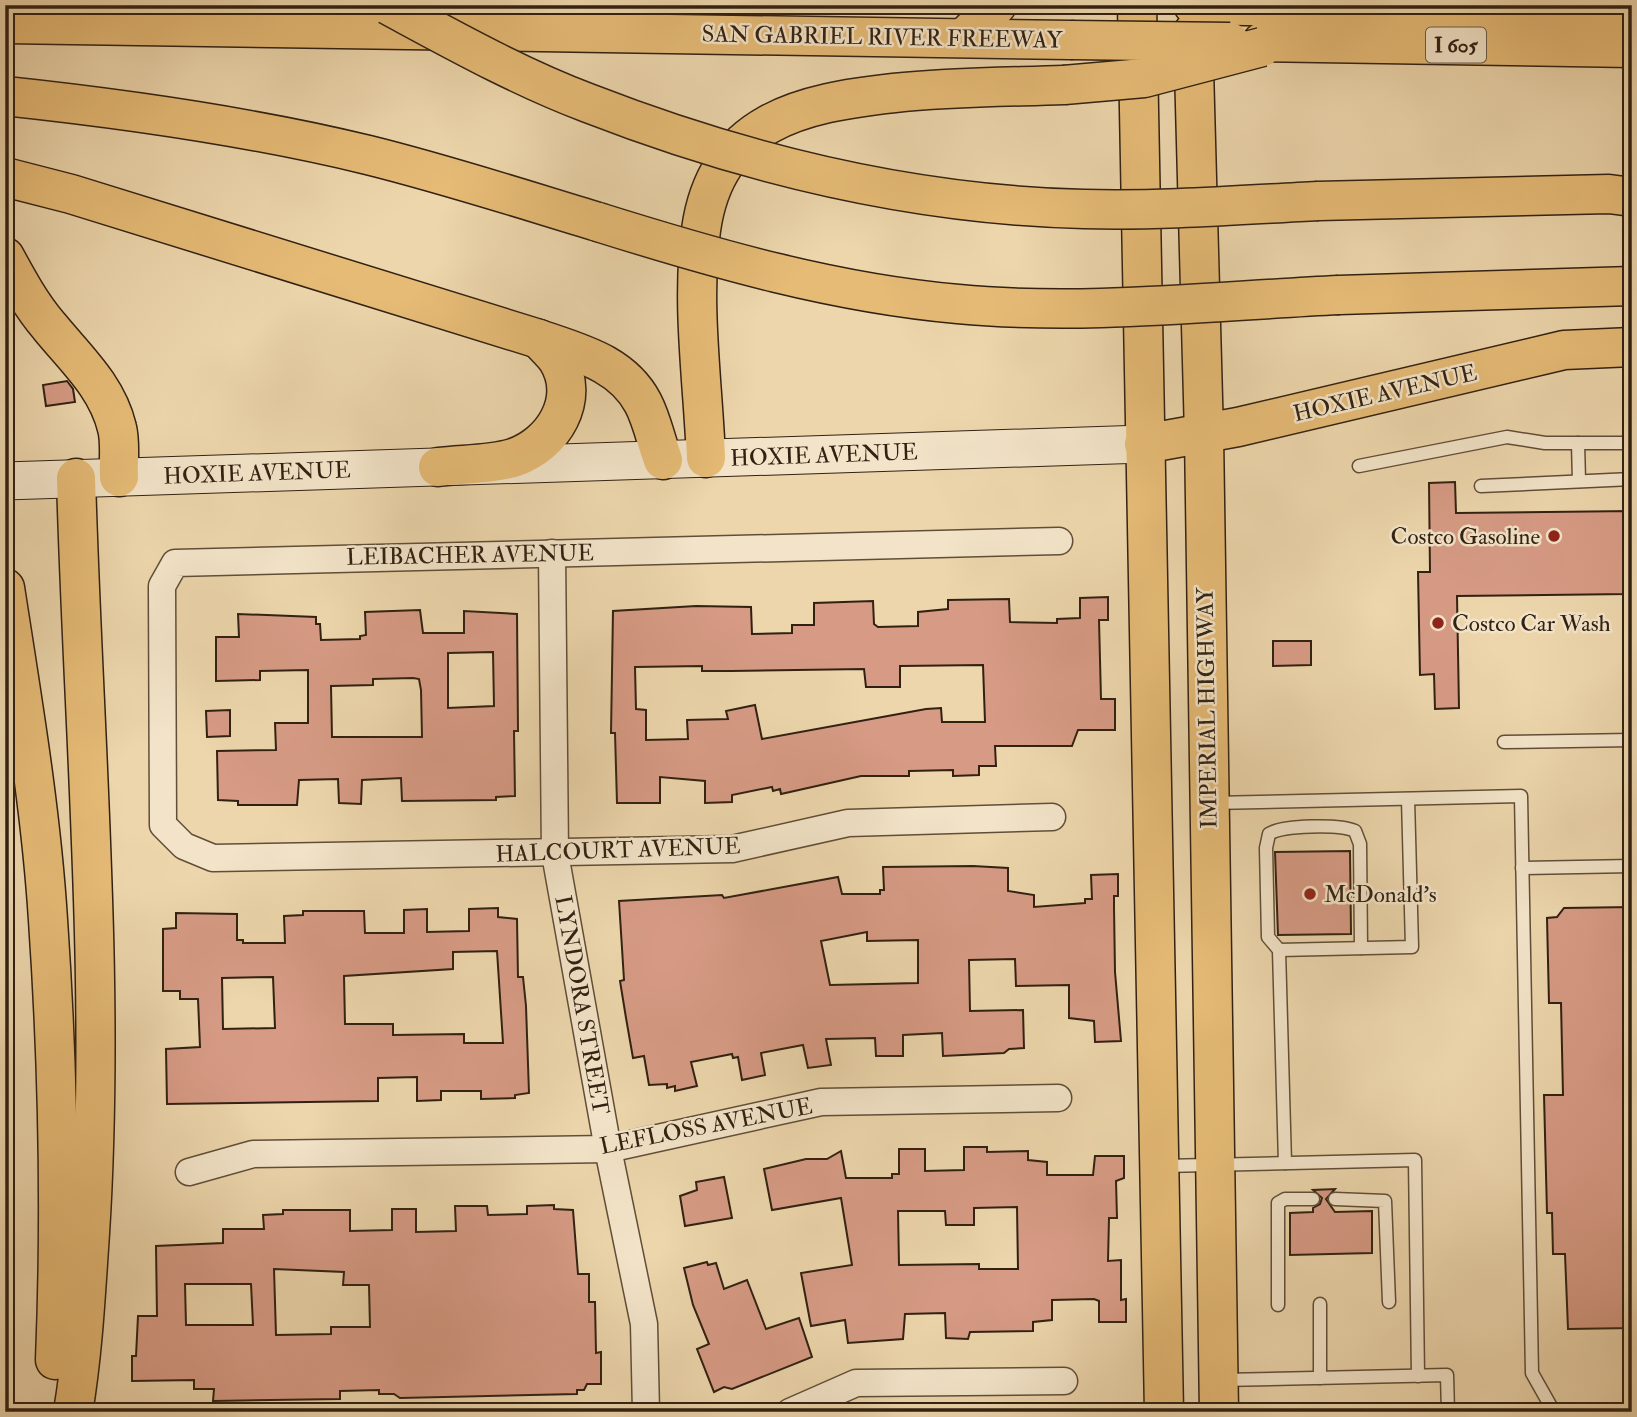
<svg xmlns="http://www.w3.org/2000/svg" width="1637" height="1417" font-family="'IM FELL Double Pica',serif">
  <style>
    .building { fill: #d79b85; stroke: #312112; stroke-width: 2; fill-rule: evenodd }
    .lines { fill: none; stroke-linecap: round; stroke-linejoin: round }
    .lane-casing { stroke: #604e38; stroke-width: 15 }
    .street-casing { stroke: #604e38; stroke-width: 29 }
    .secondary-casing { stroke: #312112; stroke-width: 39 }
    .primary-casing { stroke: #312112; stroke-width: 41 }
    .highway-casing { stroke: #312112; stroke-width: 41 }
    .lane { stroke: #f3e4c9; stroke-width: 12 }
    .street { stroke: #f3e4c9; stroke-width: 26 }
    .secondary { stroke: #f3e4c9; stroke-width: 37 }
    .primary { stroke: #e6bb76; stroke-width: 38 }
    .highway { stroke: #e6bb76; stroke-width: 38 }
    .highway-bridge-casing { stroke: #312112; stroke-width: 41; stroke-linecap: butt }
    .highway-bridge { stroke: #e6bb76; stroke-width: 38 }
    .poi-dot { fill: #8f2418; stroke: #f3e4c9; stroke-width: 2.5 }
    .labels { text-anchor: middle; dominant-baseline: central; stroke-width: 5; stroke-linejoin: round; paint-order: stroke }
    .shield { fill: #f3e4c9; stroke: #6b5c49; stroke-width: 2 }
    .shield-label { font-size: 21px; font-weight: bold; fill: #312112 }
    .street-label { font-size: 23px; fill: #312112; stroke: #f3e4c9 }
    .poi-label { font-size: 23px; fill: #312112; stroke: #f3e4c9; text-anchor: start }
  </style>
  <rect width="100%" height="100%" fill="#edd6ac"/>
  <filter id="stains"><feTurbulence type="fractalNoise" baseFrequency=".00286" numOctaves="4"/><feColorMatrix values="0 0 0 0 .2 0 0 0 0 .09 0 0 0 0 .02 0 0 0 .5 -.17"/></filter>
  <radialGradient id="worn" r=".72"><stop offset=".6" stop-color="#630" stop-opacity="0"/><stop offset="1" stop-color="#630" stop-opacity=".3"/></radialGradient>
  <g class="building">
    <polygon points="67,381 73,389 75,402 46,406 43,385"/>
    <polygon points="1455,482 1456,513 1632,511 1632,558 1628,559 1628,594 1457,596 1459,708 1435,709 1434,674 1420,675 1418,572 1430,572 1429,483"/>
    <path d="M1108 597V620H1099L1101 699H1115V730H1078L1072 746H995L996 766H979V775L953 776V770L909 771V776H861L781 794 780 789 773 791 772 787 732 795V802L705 803V781L660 777V803H617L615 733H611L613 611 696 606 751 607 752 634 792 633V625H814V603L873 601 874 624 878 627 918 626V612L948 609V600L1009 599 1010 622 1057 623V619L1080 618V598ZM983 665 985 722H942L941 708 926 709 762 739 755 705 726 711 728 719 687 720 688 739 646 740V710L636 709 635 667 702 666V671H731L864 669 866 687H900V666Z"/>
    <path d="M420 610 423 633H464V611L517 614 518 731H514L515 796 496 797V800L402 801 401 778 362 780 361 804 339 803 338 779 299 780 297 805H238V801L218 800 217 751 276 750 275 723H308V670L260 671V680L216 681V637H239L238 614 316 617V624H320L321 640 360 639V636L366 635 365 612ZM493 652 494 706 448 708V653ZM413 678 419 679 421 690 422 737H332L331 686 373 685V679Z"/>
    <polygon points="1273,641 1311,641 1311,665 1273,666"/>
    <polygon points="230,710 230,736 207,737 206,711"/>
    <polygon points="1350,851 1351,934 1278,935 1275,852"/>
    <path d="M973 866 1008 868V891L1034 895V907L1085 903V899H1092L1091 875 1118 874V896H1114V907L1115 972 1121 1041 1095 1042 1094 1021 1069 1018V985L1016 986 1015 959 969 960 970 1011 1023 1010 1024 1048 1009 1049 1004 1053 943 1056 942 1033 903 1035V1056H876L875 1038 826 1039 831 1065 808 1068 803 1045 761 1053 765 1075 742 1080 738 1057 733 1058 732 1054 691 1062 697 1086 675 1091V1086L667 1088V1084L649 1085 644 1056 633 1058 626 1018 620 981 624 980 619 901 722 895 724 898 838 877 842 894H880V890H884L883 867ZM867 932V941L918 940V983L830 985 821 941Z"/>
    <polygon points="1632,907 1632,1328 1568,1329 1565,1254 1553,1254 1552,1213 1547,1213 1544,1095 1563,1095 1561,1003 1549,1003 1547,918 1557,917 1564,908"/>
    <path d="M498 908V917L517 919 518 977H523L526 1006 529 1093 515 1095V1098L481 1099V1091H441V1100L417 1101V1077L378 1078V1101L167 1104 166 1049 200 1047 198 999H180V991H163V929L176 928V913L237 914V940H243V943H285L284 916 303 915V911H364L365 933H404V910L427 909V932L469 931V909ZM497 951 503 1043H464V1034L393 1035V1024H345L344 976 453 969V952ZM273 977 275 1028 223 1029 222 978Z"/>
    <path d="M964 1147H987V1152L1028 1151V1160L1047 1162V1175H1093L1095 1156H1124V1178L1116 1181 1117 1218H1109L1108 1261 1121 1260V1300L1126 1299V1322H1099V1301L1094 1299 1052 1300V1320L1033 1322V1331L970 1332 968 1339 946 1338 945 1313 905 1314 903 1339 848 1343 845 1320 811 1326 801 1273 852 1265 841 1198 772 1210 764 1169 806 1159H827L841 1151 846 1178H892V1174H899V1149H925V1171L964 1170ZM1017 1207 1018 1269H979V1264L899 1265 898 1211H945L946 1225H974V1208Z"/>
    <polygon points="724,1177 732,1218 685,1226 680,1196 697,1190 696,1182"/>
    <polygon points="1335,1189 1326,1199 1335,1212 1372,1211 1372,1253 1290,1255 1290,1213 1313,1212 1313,1208 1320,1204 1322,1198 1313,1190"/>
    <path d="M554 1205V1209L573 1210 578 1274H589V1302H595L596 1353 601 1352V1384H587L584 1390H577V1394L400 1398 394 1394H379V1390L340 1391V1399L213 1401 214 1389H194V1380L132 1381V1356H136L138 1316H157L156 1246 223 1243V1229H264L263 1215 283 1214V1210H350V1231L392 1230V1209H416V1232L456 1231 455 1206H487L488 1215 527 1214V1206ZM274 1269 344 1272 343 1285H369L370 1327H331V1334L276 1335ZM185 1284H251L253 1325H186Z"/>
    <polygon points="707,1262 708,1265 716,1263 724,1289 747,1280 766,1329 799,1318 812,1357 732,1389 724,1387 714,1392 697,1349 709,1344 693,1305 684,1268"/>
  </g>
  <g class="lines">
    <defs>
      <g id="lane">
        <polyline points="1578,443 1579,481"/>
        <polyline points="1359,466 1507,437 1545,443 1632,443"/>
        <polyline points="1481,486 1632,479"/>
        <polyline points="1504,742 1632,740"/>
        <polyline points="1212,803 1521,796 1532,1373 1554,1412"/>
        <polyline points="1522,868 1632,866"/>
        <polyline points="1279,950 1412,947 1408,799"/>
        <path d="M1285 1163 1279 950 1268 937 1266 848 1269 834C1282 825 1340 824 1355 831L1360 844 1361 948"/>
        <polyline points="1164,1166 1415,1160 1418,1376"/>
        <polyline points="1335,1199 1385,1201 1389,1302"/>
        <polyline points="1320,1304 1320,1378"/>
        <polyline points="1278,1305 1278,1203 1285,1199 1313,1199"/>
        <polyline points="1222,1380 1447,1375 1448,1412"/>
      </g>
      <g id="street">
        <polyline points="552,553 555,854 608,1149 644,1324 646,1412"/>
        <polyline points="1052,817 848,823 732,849 213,858 184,846 163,825 162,586 175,563 1059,541"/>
        <polyline points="189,1172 253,1154 608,1149 821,1102 1058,1098"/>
        <polyline points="790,1412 856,1383 1064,1381"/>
      </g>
      <polyline id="secondary" points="5,481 1144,444"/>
      <g id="primary">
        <polyline points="1137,5 1164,1412"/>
        <polyline points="1193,32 1204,435 1219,1412"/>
        <polyline points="1144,444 1238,427 1564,350 1632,347"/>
      </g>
      <g id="highway">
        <polyline points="1193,5 1632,13"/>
        <polyline points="5,24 1071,40"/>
        <polyline points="965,37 997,5"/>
        <polyline points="1262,42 1632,48"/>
        <path d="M5 96C127 109 249 126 368 155 445 174 522 199 598 222"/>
        <path d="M5 177 71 194 539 339C579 353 622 363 643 403 652 420 656 441 663 460"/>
        <polyline points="1318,201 1609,194 1632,197"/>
        <path d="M5 257C18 281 31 305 49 326 75 358 107 386 117 428 121 443 118 462 119 477"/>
        <polyline points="1339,295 1632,286"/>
        <path d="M706 458C703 384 691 304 701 230 716 121 802 103 894 93 951 87 1008 87 1064 85"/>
        <path d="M438 467C462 464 490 465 513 458 553 445 582 399 557 359 552 352 545 346 539 339"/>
        <path d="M5 588C22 698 41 809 48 920 58 1066 61 1213 55 1360"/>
        <path d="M73 1412C83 1353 86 1292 90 1233 106 982 83 730 76 478"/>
      </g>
    </defs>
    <use href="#lane" class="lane-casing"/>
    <use href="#street" class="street-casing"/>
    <use href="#secondary" class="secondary-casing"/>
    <use href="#primary" class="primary-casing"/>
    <use href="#highway" class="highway-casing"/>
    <use href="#lane" class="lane"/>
    <use href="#street" class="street"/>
    <use href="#secondary" class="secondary"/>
    <use href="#primary" class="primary"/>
    <use href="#highway" class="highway"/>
    <defs>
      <g id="highway-bridge">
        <path d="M388 5C453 40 519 77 588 103 745 164 915 205 1084 209 1162 211 1240 205 1318 201"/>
        <polyline points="1071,40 1230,42"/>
        <polyline points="1064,85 1144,78 1262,47"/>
        <path d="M598 222C716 259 834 293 958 304 1084 316 1213 301 1339 295"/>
      </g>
    </defs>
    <use href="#highway-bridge" class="highway-bridge-casing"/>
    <use href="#highway-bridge" class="highway-bridge"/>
  </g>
  <g class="poi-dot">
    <circle cx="1554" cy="536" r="7"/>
    <circle cx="1438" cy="623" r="7"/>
    <circle cx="1310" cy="894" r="7"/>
  </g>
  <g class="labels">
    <rect class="shield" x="1426" y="27.5" width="60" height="35" rx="5"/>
    <g class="shield-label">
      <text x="1456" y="45">I 605</text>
    </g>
    <g class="street-label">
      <text transform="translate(882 37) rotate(1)">SAN GABRIEL RIVER FREEWAY</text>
      <text transform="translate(1385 393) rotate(-13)">HOXIE AVENUE</text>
      <text transform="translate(824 455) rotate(-2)">HOXIE AVENUE</text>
      <text transform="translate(257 473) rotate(-2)">HOXIE AVENUE</text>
      <text transform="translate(470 555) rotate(-1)">LEIBACHER AVENUE</text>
      <text transform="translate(1207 708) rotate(-91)">IMPERIAL HIGHWAY</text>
      <text transform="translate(618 850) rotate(-2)">HALCOURT AVENUE</text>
      <text transform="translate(582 1005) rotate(80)">LYNDORA STREET</text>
      <text transform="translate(706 1126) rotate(-11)">LEFLOSS AVENUE</text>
    </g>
    <g class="poi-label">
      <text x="1540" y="536" text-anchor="end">Costco Gasoline</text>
      <text x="1452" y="623">Costco Car Wash</text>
      <text x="1324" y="894">McDonald's</text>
    </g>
  </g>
  <rect width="1637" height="1417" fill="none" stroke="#edd6ac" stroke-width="28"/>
  <rect x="7" y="7" width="1623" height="1403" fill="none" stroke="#312112" stroke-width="3.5"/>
  <rect x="14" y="14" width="1609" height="1389" fill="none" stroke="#312112" stroke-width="2"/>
  <rect width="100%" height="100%" filter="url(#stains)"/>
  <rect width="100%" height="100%" fill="url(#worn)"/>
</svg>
